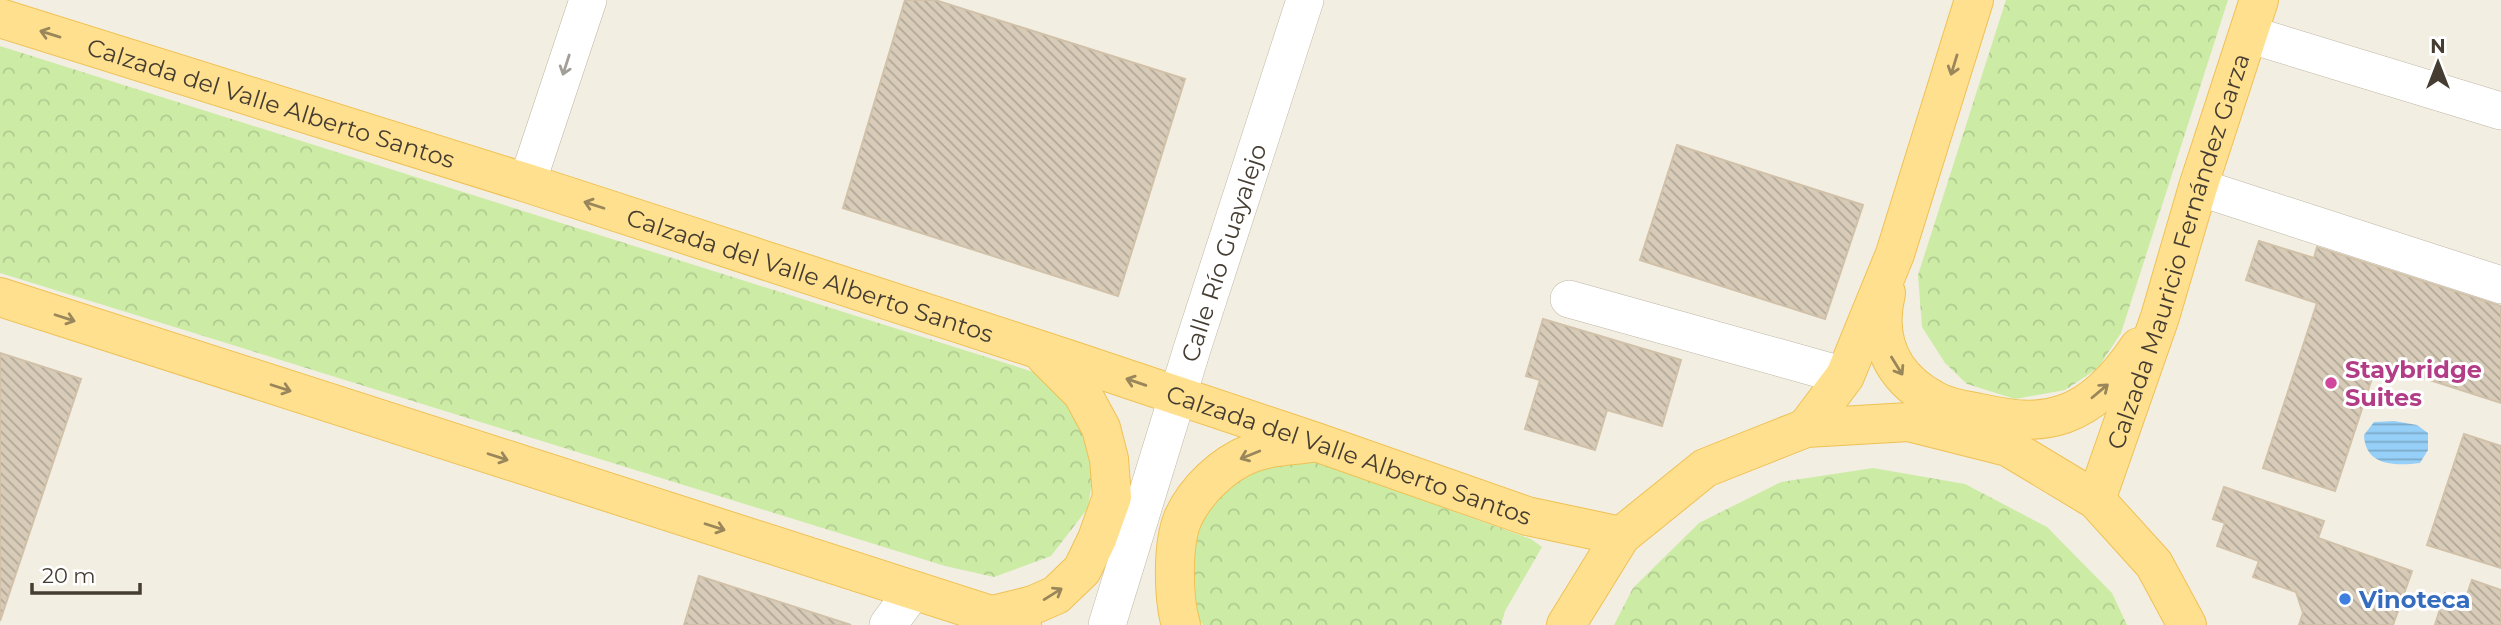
<svg xmlns="http://www.w3.org/2000/svg" width="2501" height="625" font-family="Montserrat,sans-serif">
  <style>
    .park { fill: url(#park-crowns) }
    .water { fill: url(#water-rules) }
    .building { fill: url(#building-back-hatch); stroke: #d1c1a9; stroke-width: 2 }
    .lines { fill: none; stroke-linecap: round; stroke-linejoin: round }
    .minor-casing { stroke: #bfb6a4; stroke-width: 38 }
    .major-casing { stroke: #efc154; stroke-width: 40 }
    .minor { stroke: #fff; stroke-width: 37 }
    .major { stroke: #ffe08e; stroke-width: 38 }
    .oneway { stroke: #99865b }
    .oneway2 { stroke: #a29e98 }
    .hotel-dot { fill: #d1479c; stroke: #fff; stroke-width: 2.5 }
    .shop-dot { fill: #3f7fe0; stroke: #fff; stroke-width: 2.5 }
    .labels { text-anchor: middle; dominant-baseline: central; stroke-width: 6; stroke-linejoin: round; paint-order: stroke }
    .street-label { font-size: 24px; fill: #453d32; stroke: #fff }
    .hotel-label { font-size: 24px; font-weight: bold; fill: #b23c85; stroke: #fff; text-anchor: start }
    .shop-label { font-size: 24px; font-weight: bold; fill: #366cbe; stroke: #fff; text-anchor: start }
  </style>
  <defs>
    <pattern id="park-crowns" width="20" height="18" patternUnits="userSpaceOnUse" patternTransform="scale(1.75)"><rect width="20" height="18" fill="#cceca6"/><path d="M2 6a3 3 0 1 1 6 0M12 15a3 3 0 1 1 6 0" fill="none" stroke="#b1cb8f"/></pattern>
    <pattern id="water-rules" width="6" height="5" patternUnits="userSpaceOnUse" patternTransform="scale(1.75)"><rect width="6" height="5" fill="#96cff7"/><path d="M0 2.5h6" fill="none" stroke="#7ca9c9"/></pattern>
    <pattern id="building-back-hatch" width="6" height="6" patternUnits="userSpaceOnUse" patternTransform="scale(1.75)"><rect width="6" height="6" fill="#d8ccb9"/><path d="M-1 5l2 2M0 0l6 6M5-1l2 2" fill="none" stroke="#b1a797"/></pattern>
  </defs>
  <rect width="100%" height="100%" fill="#f3eee2"/>
  <g class="park">
    <polygon points="2006,0 2228,0 2121,333 2098,368 2065,390 2015,399 1967,384 1945,363 1922,327 1918,275"/>
    <polygon points="0,46 1040,374 1075,406 1096,454 1088,508 1051,556 994,577 945,566 0,273"/>
    <polygon points="1303,457 1531,539 1542,547 1505,611 1501,625 1203,625 1190,609 1197,502 1225,474"/>
    <polygon points="1873,468 1965,484 2047,527 2112,593 2127,625 1614,625 1633,588 1699,523 1781,482"/>
  </g>
  <path class="water" d="M2394 421 2417 425 2428 433V450L2420 463C2395 466 2365 466 2364 435L2374 422Z"/>
  <g class="building">
    <polygon points="905,0 935,0 1185,79 1118,296 843,208"/>
    <polygon points="1677,145 1863,205 1825,319 1640,260"/>
    <polygon points="2259,241 2314,258 2317,247 2501,306 2501,403 2377,363 2335,491 2263,468 2317,303 2246,280"/>
    <polygon points="1543,319 1681,360 1662,426 1607,410 1595,450 1525,429 1540,380 1526,376"/>
    <polygon points="0,353 81,379 0,621"/>
    <polygon points="2464,434 2501,446 2501,568 2427,545"/>
    <polygon points="2224,487 2324,521 2318,538 2412,571 2393,625 2299,625 2303,613 2296,592 2253,577 2259,561 2217,546 2225,523 2213,519"/>
    <polygon points="699,576 851,625 684,625"/>
    <polygon points="2472,580 2501,590 2501,625 2435,625 2445,593 2465,600"/>
  </g>
  <g class="lines">
    <defs>
      <g id="minor">
        <polyline points="2248,34 2501,111"/>
        <polyline points="527,183 588,0"/>
        <polyline points="2198,187 2501,285"/>
        <polyline points="1569,299 1845,376"/>
        <polyline points="888,625 913,591"/>
        <path id="s1" d="M1107 625 1192 349 1305 0"/>
      </g>
      <g id="major">
        <path id="s2" d="M0 18 527 183 1068 359 1316 442 1527 516 1621 536"/>
        <path d="M1886 293C1875 339 1891 377 1934 400 1948 408 1965 410 1980 413 2009 419 2035 424 2064 414 2096 403 2121 374 2139 347"/>
        <polyline points="0,297 1022,625"/>
        <polyline points="1806,428 1845,376 1895,254 1974,0"/>
        <path id="s3" d="M2096 500 2160 317 2198 187 2259 0"/>
        <polyline points="989,616 1033,605 1056,595 1082,570 1097,539 1112,497 1109,459 1101,428 1082,393 1045,356"/>
        <path d="M1181 625C1173 599 1172 544 1183 518 1196 490 1223 464 1252 453 1270 446 1292 446 1311 443"/>
        <polyline points="1566,625 1621,536 1705,468 1806,428 1909,422 2008,447 2096,500 2154,564 2187,625"/>
      </g>
    </defs>
    <use href="#minor" class="minor-casing"/>
    <use href="#major" class="major-casing"/>
    <use href="#minor" class="minor"/>
    <use href="#major" class="major"/>
  </g>
  <defs><path id="oneway-shaft" d="M-6 0H5M1.5-3L5.5 0L1.5 3" fill="none" stroke-width="1.6" stroke-linecap="round" stroke-linejoin="round" transform="scale(1.75)"/></defs>
  <g class="oneway">
    <use href="#oneway-shaft" transform="translate(50 34) rotate(-163)"/>
    <use href="#oneway-shaft" transform="translate(1954 65) rotate(107)"/>
    <use href="#oneway-shaft" transform="translate(594 205) rotate(-162)"/>
    <use href="#oneway-shaft" transform="translate(65 318) rotate(18)"/>
    <use href="#oneway-shaft" transform="translate(1897 366) rotate(58)"/>
    <use href="#oneway-shaft" transform="translate(1136 382) rotate(-161)"/>
    <use href="#oneway-shaft" transform="translate(281 388) rotate(18)"/>
    <use href="#oneway-shaft" transform="translate(2100 391) rotate(-40)"/>
    <use href="#oneway-shaft" transform="translate(1250 455) rotate(158)"/>
    <use href="#oneway-shaft" transform="translate(498 457) rotate(18)"/>
    <use href="#oneway-shaft" transform="translate(715 527) rotate(18)"/>
    <use href="#oneway-shaft" transform="translate(1053 594) rotate(-32)"/>
  </g>
  <use class="oneway2" href="#oneway-shaft" transform="translate(566 65) rotate(108)"/>
  <circle class="hotel-dot" cx="2331" cy="383" r="7"/>
  <circle class="shop-dot" cx="2345" cy="599" r="7"/>
  <g class="labels">
    <g class="street-label">
      <text stroke="none"><textPath href="#s2" startOffset="284">Calzada del Valle Alberto Santos</textPath></text>
      <text stroke="none"><textPath href="#s3" startOffset="262">Calzada Mauricio Fernández Garza</textPath></text>
      <text stroke="none"><textPath href="#s1" startOffset="390">Calle Río Guayalejo</textPath></text>
      <text stroke="none"><textPath href="#s2" startOffset="850">Calzada del Valle Alberto Santos</textPath></text>
      <text stroke="none"><textPath href="#s2" startOffset="1418">Calzada del Valle Alberto Santos</textPath></text>
    </g>
    <g class="hotel-label">
      <text x="2345" y="369">Staybridge<tspan x="2345" dy="28">Suites</tspan></text>
    </g>
    <g class="shop-label">
      <text x="2359" y="599">Vinoteca</text>
    </g>
  </g>
  <g transform="translate(2438 63)" stroke="#ffffff" stroke-width="5" paint-order="stroke">
  <path d="M0-5L12 26L0 18L-12 26Z" fill="#453d32"/>
  <text y="-10" font-size="19" font-weight="bold" text-anchor="middle" fill="#453d32">N</text>
  </g>
  <path d="M32 583v10h108v-10" fill="none" stroke="#453d32" stroke-width="3.5"/>
  <text x="42" y="583" font-size="21" fill="#453d32" stroke="#ffffff" stroke-width="5" paint-order="stroke">20 m</text>
</svg>
